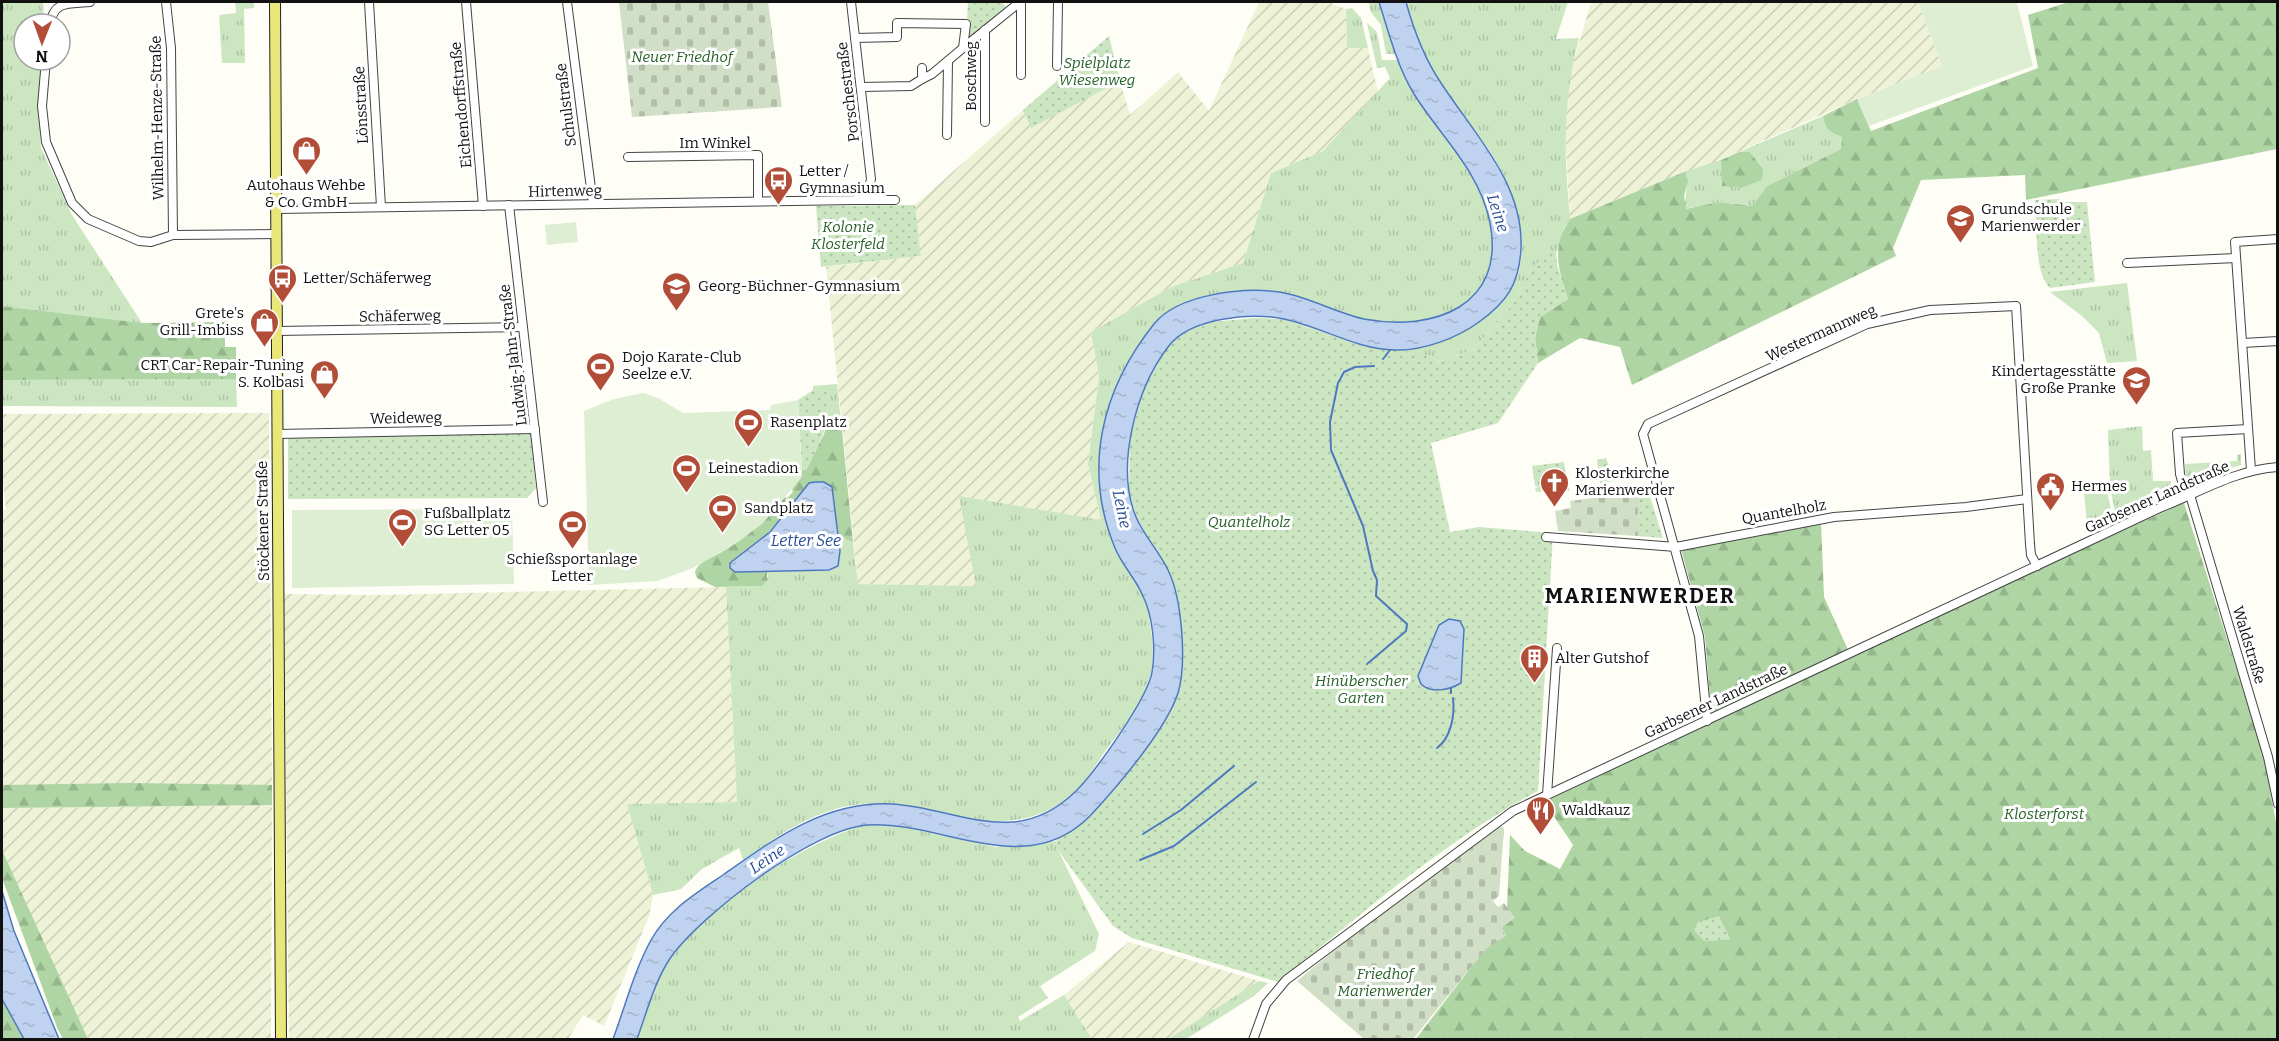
<svg xmlns="http://www.w3.org/2000/svg" width="2279" height="1041" font-family="Bitter,serif">
  <style>
    .farmland { fill: url(#farmland-furrows) }
    .grass { fill: url(#grass-tufts) }
    .forest { fill: url(#forest-firs) }
    .cemetery { fill: url(#cemetery-stones) }
    .park { fill: url(#park-dots) }
    .pitch { fill: #deeed2 }
    .water { fill: url(#water-ripples); stroke: #4e79bf; stroke-width: 1.5 }
    .lines { fill: none; stroke-linecap: round; stroke-linejoin: round }
    .stream { stroke: #4e79bf; stroke-width: 2 }
    .minor-casing { stroke: #444; stroke-width: 10 }
    .major-casing { stroke: #222; stroke-width: 12 }
    .minor { stroke: #fff; stroke-width: 8 }
    .major { stroke: #e9e77a; stroke-width: 10 }
    .labels { text-anchor: middle; dominant-baseline: central; stroke-width: 6; stroke-linejoin: round; paint-order: stroke }
    .park-label { font-size: 15px; font-style: italic; fill: #276228; stroke: #fff }
    .street-label { font-size: 15px; fill: #111; stroke: #fff }
    .poi-label { font-size: 15px; fill: #111; stroke: #fff; text-anchor: start }
    .water-label { font-size: 16px; font-style: italic; fill: #264c96; stroke: #fff }
    .district-label { font-size: 21px; font-weight: bold; letter-spacing: 1.5px; fill: #111; stroke: #fff }
  </style>
  <defs>
    <pattern id="farmland-furrows" width="10" height="10" patternUnits="userSpaceOnUse" patternTransform="scale(1.5)"><rect width="10" height="10" fill="#eef2d7"/><path d="M-1 1l2-2M0 10L10 0M9 11l2-2" fill="none" stroke="#cbceb8"/></pattern>
    <pattern id="grass-tufts" width="24" height="20" patternUnits="userSpaceOnUse" patternTransform="scale(1.5)"><rect width="24" height="20" fill="#cce6c2"/><path d="M3 7l-1-3M5 7V3M7 7l1-3M15 17l-1-3M17 17v-4M19 17l1-3" fill="none" stroke="#aec4a6"/></pattern>
    <pattern id="forest-firs" width="22" height="20" patternUnits="userSpaceOnUse" patternTransform="scale(1.5)"><rect width="22" height="20" fill="#aed5a3"/><path d="M5 1l3.5 6h-7zM16 11l3.5 6h-7z" fill="#95b68b"/></pattern>
    <pattern id="cemetery-stones" width="16" height="16" patternUnits="userSpaceOnUse" patternTransform="scale(1.5)"><rect width="16" height="16" fill="#d2dfc7"/><path d="M2 7V4a2 2 0 0 1 4 0v3zM10 15v-3a2 2 0 0 1 4 0v3z" fill="#b3beaa"/></pattern>
    <pattern id="park-dots" width="8" height="8" patternUnits="userSpaceOnUse" patternTransform="scale(1.5)"><rect width="8" height="8" fill="#cce6c2"/><path d="M2 2h.1M6 6h.1" fill="none" stroke="#aec4a6" stroke-width="1.8" stroke-linecap="round"/></pattern>
    <pattern id="water-ripples" width="26" height="14" patternUnits="userSpaceOnUse" patternTransform="scale(1.5)"><rect width="26" height="14" fill="#bfd3f0"/><path d="M2 4q2-2 4 0t4 0M15 11q2-2 4 0t4 0" fill="none" stroke="#a3b4cd"/></pattern>
  </defs>
  <rect width="100%" height="100%" fill="#fefef6"/>
  <g class="farmland">
    <polygon points="1259,2 1328,2 1346,9 1347,48 1368,48 1378,92 1323,151 1271,173 1243,263 1171,287 1091,332 1099,376 1088,464 1101,521 976,586 858,584 826,267 921,256 915,205 1023,110 1031,127 1120,81 1130,115 1178,72 1209,111"/>
    <polygon points="1591,2 1918,2 1942,66 1857,99 1702,168 1684,172 1570,219 1564,115 1569,77"/>
    <polygon points="269,413 272,785 2,785 2,511 6,510 2,472 2,414"/>
    <polygon points="726,587 737,802 627,804 653,895 649,916 604,1026 583,1015 568,1039 289,1039 284,594 379,595"/>
    <polygon points="272,805 271,1039 88,1039 2,853 2,808"/>
    <polygon points="1129,942 1259,981 1168,1039 1092,1039 1064,995"/>
  </g>
  <g class="grass">
    <polygon points="2,2 43,2 44,24 24,24 24,60 41,60 38,105 41,148 72,215 142,323 2,306"/>
    <polygon points="235,2 254,3 254,8 244,9 245,63 222,63 219,15 236,13"/>
    <polygon points="1369,2 1379,2 1396,54 1386,54 1381,25 1370,11"/>
    <path d="M1410 2H1568L1556 39 1579 38C1562 105 1564 150 1570 219L1564 228 1557 252 1533 266 1509 309 1473 350 1438 362 1428 355H1411L1406 350C1506 326 1550 277 1503 174 1487 141 1461 115 1441 84 1425 59 1415 33 1407 5Z"/>
    <polygon points="1352,8 1361,18 1368,48 1347,48 1346,9"/>
    <path d="M1367 23 1377 32 1382 60H1398C1419 118 1475 157 1489 219 1496 247 1495 273 1474 295 1440 331 1377 326 1334 311 1310 303 1290 292 1264 291 1255 290 1243 290 1234 292 1223 294 1145 338 1138 346 1134 349 1132 354 1130 358 1095 414 1089 490 1116 550 1123 566 1135 579 1143 595 1149 607 1150 624 1152 638 1157 689 1135 711 1106 750 1097 763 1087 780 1075 791 1026 839 959 818 899 809 888 807 874 803 863 804 819 807 777 836 743 860L739 848 702 869 681 889 653 895 627 804 737 802 726 587 762 586 768 577 767 571 830 570 840 551 838 536 853 542 858 584 976 586 959 496 1101 520 1088 464 1099 376 1091 332 1171 287 1243 263 1271 173 1323 151 1390 78 1385 67 1377 68Z"/>
    <path d="M1823 116C1825 130 1830 132 1842 137L1841 149 1767 186 1752 206 1718 202 1685 209C1684 196 1690 185 1684 172L1721 160 1723 186 1741 188 1763 169 1750 152H1739Z"/>
    <polygon points="2127,283 2137,361 2107,363 2099,333 2082,316 2050,292"/>
    <polygon points="236,379 237,407 2,406 2,380"/>
    <polygon points="837,384 842,431 828,421 827,389 813,390 813,386"/>
    <polygon points="2142,426 2143,451 2151,450 2153,481 2171,481 2171,490 2116,518 2110,485 2108,430"/>
    <polygon points="2241,454 2241,465 2214,473 2187,485 2185,464 2237,461 2237,455"/>
    <polygon points="2106,488 2113,519 2084,532 2084,525 2087,525 2084,491"/>
    <path d="M863 825H892L996 847 1056 841 1058 850 1099 934 1095 951 1040 986 1048 998 1018 1017 1020 1021 1064 995 1092 1039 637 1040C645 1017 651 992 663 971 697 910 798 846 863 825Z"/>
    <polygon points="1259,981 1268,983 1254,996 1186,1039 1168,1039"/>
  </g>
  <g class="forest">
    <path d="M2069 2H2277V149L2026 200 2025 175 1921 180 1893 248 1896 256 1632 385 1620 347 1580 338 1538 363 1535 338 1540 317 1568 299C1558 269 1551 247 1570 219L1684 172 1688 181 1684 196 1686 209 1718 202 1752 206 1767 186 1841 149 1842 137C1830 132 1825 130 1823 116L1857 99 1871 131 2038 68 2028 15Z"/>
    <polygon points="1739,152 1750,152 1763,169 1762,180 1741,188 1722,186 1721,160"/>
    <polygon points="2,306 142,323 225,322 225,347 236,347 236,379 2,380"/>
    <path d="M828 421 842 431 853 542 838 536 832 487 809 483C787 515 758 541 735 572L767 571V580L762 586 715 587 697 578 695 573C697 562 711 558 720 553 746 538 765 520 785 497L787 498 793 492 792 489 801 477 802 470H806L824 434Z"/>
    <polygon points="2184,503 2264,756 2277,828 2277,1039 1415,1040 1486,948 1506,935 1501,928 1514,918 1507,908 1510,835 1525,851 1560,869 1573,845 1543,800 1712,722 1705,637 1681,549 1821,523 1824,597 1850,654"/>
    <polygon points="129,783 272,785 272,805 2,808 2,785"/>
    <polygon points="2,850 88,1039 63,1039 58,1030 2,878"/>
    <polygon points="2,999 24,1039 2,1039"/>
  </g>
  <g class="cemetery">
    <polygon points="619,2 768,2 782,107 632,117"/>
    <polygon points="1638,492 1638,536 1558,531 1555,511 1571,508 1570,501"/>
    <polygon points="1499,825 1504,828 1499,896 1493,901 1498,907 1504,903 1515,918 1501,928 1506,936 1486,949 1413,1039 1364,1039 1297,981 1392,903"/>
  </g>
  <g class="park">
    <polygon points="968,2 1001,2 1006,7 966,42"/>
    <polygon points="1109,36 1120,81 1031,128 1023,110"/>
    <path d="M2060 199V202H2087L2095 282 2050 288C2033 272 2038 224 2035 200Z"/>
    <polygon points="915,205 921,256 821,267 816,206"/>
    <path d="M1556 251 1557 265 1568 299 1540 317 1535 338 1538 363 1498 423 1431 443 1450 532 1479 527 1553 533 1538 791C1444 841 1361 915 1278 982L1132 938 1113 926 1058 850 1056 841 1086 820 1115 787 1169 715 1180 687 1149 540 1136 516 1129 490 1130 438 1144 388 1166 349 1177 336 1190 328 1213 322 1254 318 1284 319 1357 344 1406 350 1411 355H1428L1438 362 1473 350 1509 309 1533 266Z"/>
    <path d="M827 388C831 426 822 438 806 470H802L798 400 813 390Z"/>
    <polygon points="531,432 536,488 527,498 288,499 288,436"/>
    <polygon points="1606,458 1614,481 1600,483 1597,460"/>
    <polygon points="1564,462 1569,491 1552,494 1551,491 1536,492 1535,488 1539,487 1535,486 1532,466"/>
    <polygon points="1648,490 1663,538 1638,536 1638,492"/>
    <polygon points="1719,916 1731,940 1704,941 1694,930 1698,922"/>
  </g>
  <g class="pitch">
    <polygon points="1918,2 2017,2 2033,66 1869,126 1857,99 1942,66"/>
    <polygon points="576,222 578,242 547,245 545,225"/>
    <polygon points="643,393 658,398 683,413 770,410 771,405 798,400 802,477 763,523 738,542 693,568 658,581 589,585 584,411 614,399"/>
    <polygon points="512,509 514,584 292,588 292,510"/>
  </g>
  <g class="water">
    <path d="M1379 2H1406C1414 31 1424 58 1441 83 1474 134 1524 183 1521 249 1519 284 1507 302 1479 322 1457 338 1423 351 1395 350 1355 349 1322 327 1284 319 1250 312 1189 318 1168 347 1136 389 1115 466 1136 517 1144 536 1159 551 1168 570 1182 598 1187 663 1178 693 1166 730 1117 787 1090 816 1026 881 943 821 868 825 814 828 702 914 671 957 654 982 647 1012 637 1039H613C625 1007 634 971 651 940 668 910 695 894 723 875 774 839 825 801 891 804 957 807 1015 851 1076 791 1095 772 1148 698 1152 672 1156 649 1153 615 1142 594 1135 578 1122 565 1115 548 1082 468 1102 389 1154 324 1178 294 1243 287 1279 292 1308 296 1335 313 1364 319 1434 332 1506 306 1490 223 1480 171 1440 136 1414 94 1397 66 1389 33 1379 2Z"/>
    <polygon points="815,482 824,482 832,487 840,551 838,566 829,570 735,572 730,568 730,563 770,532 809,483"/>
    <path d="M1449 619 1460 621 1464 629 1461 683C1449 690 1431 694 1421 684L1418 676 1439 625Z"/>
    <polygon points="2,891 14,931 59,1039 24,1039 2,999"/>
  </g>
  <g class="lines">
    <g class="stream">
      <polyline points="1383,359 1390,350"/>
      <polyline points="1367,664 1406,631 1407,624 1376,596 1377,580 1373,571 1363,526 1331,450 1330,422 1338,383 1344,372 1355,367 1374,366"/>
      <polyline points="1451,688 1451,693"/>
      <path d="M1437 748C1451 738 1455 715 1453 698"/>
      <polyline points="1143,834 1181,810 1234,766"/>
      <polyline points="1140,860 1174,846 1256,782"/>
    </g>
    <defs>
      <g id="minor">
        <polyline points="166,2 171,48 173,235"/>
        <polyline points="369,2 381,207"/>
        <polyline points="466,2 483,206"/>
        <polyline points="567,2 593,204"/>
        <polyline points="1021,2 1021,75"/>
        <path d="M50 24C54 0 69 4 90 2"/>
        <polyline points="855,38 897,37 897,23 966,24 963,48 932,74 922,79"/>
        <polyline points="963,48 1020,2"/>
        <polyline points="46,60 42,106 46,142 72,203 88,219 139,241 151,242 173,235 276,234"/>
        <polyline points="1057,66 1058,2"/>
        <polyline points="862,87 911,86 922,79 922,68"/>
        <polyline points="985,122 985,30"/>
        <polyline points="947,135 948,61"/>
        <polyline points="628,157 758,155 758,200"/>
        <polyline points="857,200 895,200"/>
        <polyline points="509,205 543,502"/>
        <polyline points="276,209 855,200 868,192 871,179 851,2"/>
        <polyline points="2127,263 2236,258"/>
        <polyline points="277,331 523,327"/>
        <polyline points="2243,343 2278,341"/>
        <polyline points="277,434 535,429"/>
        <polyline points="2251,470 2235,242 2278,239"/>
        <polyline points="2190,495 2268,757 2278,804"/>
        <polyline points="2186,496 2180,474 2177,433 2248,429"/>
        <polyline points="1546,537 1676,547 1834,517 1966,507 2027,499"/>
        <polyline points="1707,721 1699,636 1643,434 1648,424 1867,324 1930,310 2016,306 2030,544 2031,555 2037,566"/>
        <polyline points="1547,795 1557,648"/>
        <path d="M1253 1040 1266 1004 1286 980 1513 811 2162 507C2200 492 2235 470 2278 467"/>
      </g>
      <polyline id="major" points="275,2 281,1040"/>
    </defs>
    <use href="#minor" class="minor-casing"/>
    <use href="#major" class="major-casing"/>
    <use href="#minor" class="minor"/>
    <use href="#major" class="major"/>
  </g>
  <defs>
    <symbol id="shop-pin" viewBox="-11 -11 22 30"><path d="M0 17L-7.5 6A9.5 9.5 0 1 1 7.5 6Z" fill="#b24d37" stroke="#fff"/><path d="M-5-2.5h2.3a2.7 3.5 0 0 1 5.4 0H5L5.5 6h-11ZM-1.5-2.5h3a1.5 2.3 0 0 0-3 0Z" fill="#fff"/></symbol>
    <symbol id="bus-pin" viewBox="-11 -11 22 30"><path d="M0 17L-7.5 6A9.5 9.5 0 1 1 7.5 6Z" fill="#b24d37" stroke="#fff"/><path d="M-5-6H5V4H4V6H2V4H-2V6H-4V4H-5ZM-3.5-4V0h7V-4ZM-3.5 1.2v1.5H-2V1.2ZM2 1.2v1.5H3.5V1.2Z" fill="#fff"/></symbol>
    <symbol id="school-pin" viewBox="-11 -11 22 30"><path d="M0 17L-7.5 6A9.5 9.5 0 1 1 7.5 6Z" fill="#b24d37" stroke="#fff"/><path d="M0-5L7-2L0 1L-7-2ZM-4 1L0 2.5L4 1V4Q0 6-4 4Z" fill="#fff"/></symbol>
    <symbol id="stadium-pin" viewBox="-11 -11 22 30"><path d="M0 17L-7.5 6A9.5 9.5 0 1 1 7.5 6Z" fill="#b24d37" stroke="#fff"/><path d="M0-5a6.5 5 0 1 0 0 10a6.5 5 0 1 0 0-10ZM-3.5-1.8h7v3.6h-7Z" fill="#fff"/></symbol>
    <symbol id="church-pin" viewBox="-11 -11 22 30"><path d="M0 17L-7.5 6A9.5 9.5 0 1 1 7.5 6Z" fill="#b24d37" stroke="#fff"/><path d="M-1.2-6h2.4v3.5h3.3v2.4h-3.3V6h-2.4V-.1h-3.3v-2.4h3.3Z" fill="#fff"/></symbol>
    <symbol id="civic-pin" viewBox="-11 -11 22 30"><path d="M0 17L-7.5 6A9.5 9.5 0 1 1 7.5 6Z" fill="#b24d37" stroke="#fff"/><path d="M-.6-6.5H3V-4.5H.6V-3L4-1V1h2V6H-6V1h2V-1L-.6-3ZM-1.2 2.5V6h2.4V2.5Z" fill="#fff"/></symbol>
    <symbol id="building-pin" viewBox="-11 -11 22 30"><path d="M0 17L-7.5 6A9.5 9.5 0 1 1 7.5 6Z" fill="#b24d37" stroke="#fff"/><path d="M-4-6H4V6H1V3H-1V6H-4ZM-2.5-4.3h1.7v1.8h-1.7ZM.8-4.3h1.7v1.8H.8ZM-2.5-1h1.7V.8h-1.7ZM.8-1h1.7V.8H.8Z" fill="#fff"/></symbol>
    <symbol id="restaurant-pin" viewBox="-11 -11 22 30"><path d="M0 17L-7.5 6A9.5 9.5 0 1 1 7.5 6Z" fill="#b24d37" stroke="#fff"/><path d="M-5-6h1v4h1v-4h1v4h1v-4h1v5L-1.5 .5V6h-2V.5L-5-1ZM5-6V6H3V1.5H1.5Q1.5-4 5-6Z" fill="#fff"/></symbol>
  </defs>
  <g fill-rule="evenodd">
    <use href="#shop-pin" x="290" y="134" width="33" height="45"/>
    <use href="#bus-pin" x="762" y="164" width="33" height="45"/>
    <use href="#school-pin" x="1944" y="202" width="33" height="45"/>
    <use href="#bus-pin" x="266" y="262" width="33" height="45"/>
    <use href="#school-pin" x="660" y="270" width="33" height="45"/>
    <use href="#shop-pin" x="248" y="306" width="33" height="45"/>
    <use href="#stadium-pin" x="584" y="350" width="33" height="45"/>
    <use href="#shop-pin" x="308" y="358" width="33" height="45"/>
    <use href="#school-pin" x="2120" y="364" width="33" height="45"/>
    <use href="#stadium-pin" x="732" y="406" width="33" height="45"/>
    <use href="#stadium-pin" x="670" y="452" width="33" height="45"/>
    <use href="#church-pin" x="1538" y="466" width="33" height="45"/>
    <use href="#civic-pin" x="2034" y="470" width="33" height="45"/>
    <use href="#stadium-pin" x="706" y="492" width="33" height="45"/>
    <use href="#stadium-pin" x="386" y="506" width="33" height="45"/>
    <use href="#stadium-pin" x="556" y="508" width="33" height="45"/>
    <use href="#building-pin" x="1518" y="642" width="33" height="45"/>
    <use href="#restaurant-pin" x="1524" y="794" width="33" height="45"/>
  </g>
  <g class="labels">
    <g class="park-label">
      <text x="682" y="57">Neuer Friedhof</text>
      <text x="1097" y="63">Spielplatz<tspan x="1097" dy="17">Wiesenweg</tspan></text>
      <text x="848" y="227">Kolonie<tspan x="848" dy="17">Klosterfeld</tspan></text>
      <text x="1249" y="522">Quantelholz</text>
      <text x="1361" y="681">Hinüberscher<tspan x="1361" dy="17">Garten</tspan></text>
      <text x="2044" y="814">Klosterforst</text>
      <text x="1385" y="974">Friedhof<tspan x="1385" dy="17">Marienwerder</tspan></text>
    </g>
    <g class="street-label">
      <text transform="translate(971 76) rotate(-90)">Boschweg</text>
      <text transform="translate(848 92) rotate(-97)">Porschestraße</text>
      <text transform="translate(361 105) rotate(-93)">Lönsstraße</text>
      <text transform="translate(461 105) rotate(-95)">Eichendorffstraße</text>
      <text transform="translate(566 105) rotate(-97)">Schulstraße</text>
      <text transform="translate(157 118) rotate(-91)">Wilhelm-Henze-Straße</text>
      <text x="715" y="143">Im Winkel</text>
      <text transform="translate(565 191) rotate(-1)">Hirtenweg</text>
      <text transform="translate(400 316) rotate(-1)">Schäferweg</text>
      <text transform="translate(1821 333) rotate(-24)">Westermannweg</text>
      <text transform="translate(513 355) rotate(-97)">Ludwig-Jahn-Straße</text>
      <text transform="translate(406 418) rotate(-1)">Weideweg</text>
      <text transform="translate(2157 497) rotate(-24)">Garbsener Landstraße</text>
      <text transform="translate(1784 512) rotate(-10)">Quantelholz</text>
      <text transform="translate(263 521) rotate(-91)">Stöckener Straße</text>
      <text transform="translate(2249 645) rotate(73)">Waldstraße</text>
      <text transform="translate(1716 701) rotate(-25)">Garbsener Landstraße</text>
    </g>
    <g class="poi-label">
      <text x="799" y="171">Letter /<tspan x="799" dy="17">Gymnasium</tspan></text>
      <text x="306" y="185" text-anchor="middle">Autohaus Wehbe<tspan x="306" dy="17">&amp; Co. GmbH</tspan></text>
      <text x="1981" y="209">Grundschule<tspan x="1981" dy="17">Marienwerder</tspan></text>
      <text x="303" y="278">Letter/Schäferweg</text>
      <text x="698" y="286">Georg-Büchner-Gymnasium</text>
      <text x="244" y="313" text-anchor="end">Grete's<tspan x="244" dy="17">Grill-Imbiss</tspan></text>
      <text x="622" y="357">Dojo Karate-Club<tspan x="622" dy="17">Seelze e.V.</tspan></text>
      <text x="304" y="365" text-anchor="end">CRT Car-Repair-Tuning<tspan x="304" dy="17">S. Kolbasi</tspan></text>
      <text x="2116" y="371" text-anchor="end">Kindertagesstätte<tspan x="2116" dy="17">Große Pranke</tspan></text>
      <text x="770" y="422">Rasenplatz</text>
      <text x="708" y="468">Leinestadion</text>
      <text x="1575" y="473">Klosterkirche<tspan x="1575" dy="17">Marienwerder</tspan></text>
      <text x="2071" y="486">Hermes</text>
      <text x="744" y="508">Sandplatz</text>
      <text x="424" y="513">Fußballplatz<tspan x="424" dy="17">SG Letter 05</tspan></text>
      <text x="572" y="559" text-anchor="middle">Schießsportanlage<tspan x="572" dy="17">Letter</tspan></text>
      <text x="1555" y="658">Alter Gutshof</text>
      <text x="1562" y="810">Waldkauz</text>
    </g>
    <g class="water-label">
      <text transform="translate(1498 213) rotate(72)">Leine</text>
      <text transform="translate(1122 509) rotate(78)">Leine</text>
      <text x="806" y="540">Letter See</text>
      <text transform="translate(767 859) rotate(-34)">Leine</text>
    </g>
    <g class="district-label">
      <text x="1640" y="596">MARIENWERDER</text>
    </g>
  </g>
  <rect width="2279" height="1041" fill="none" stroke="#111111" stroke-width="6"/>
  <g transform="translate(42 42) rotate(181)"><circle r="28" fill="#ffffff" stroke="#a0a0a0" stroke-width="1.5"/>
  <path d="M0-4.5L10 22L0 15L-10 22Z" fill="#b24d37"/>
  <text y="-9" font-size="16" font-weight="bold" text-anchor="middle" fill="#111111">N</text>
  </g>
</svg>
